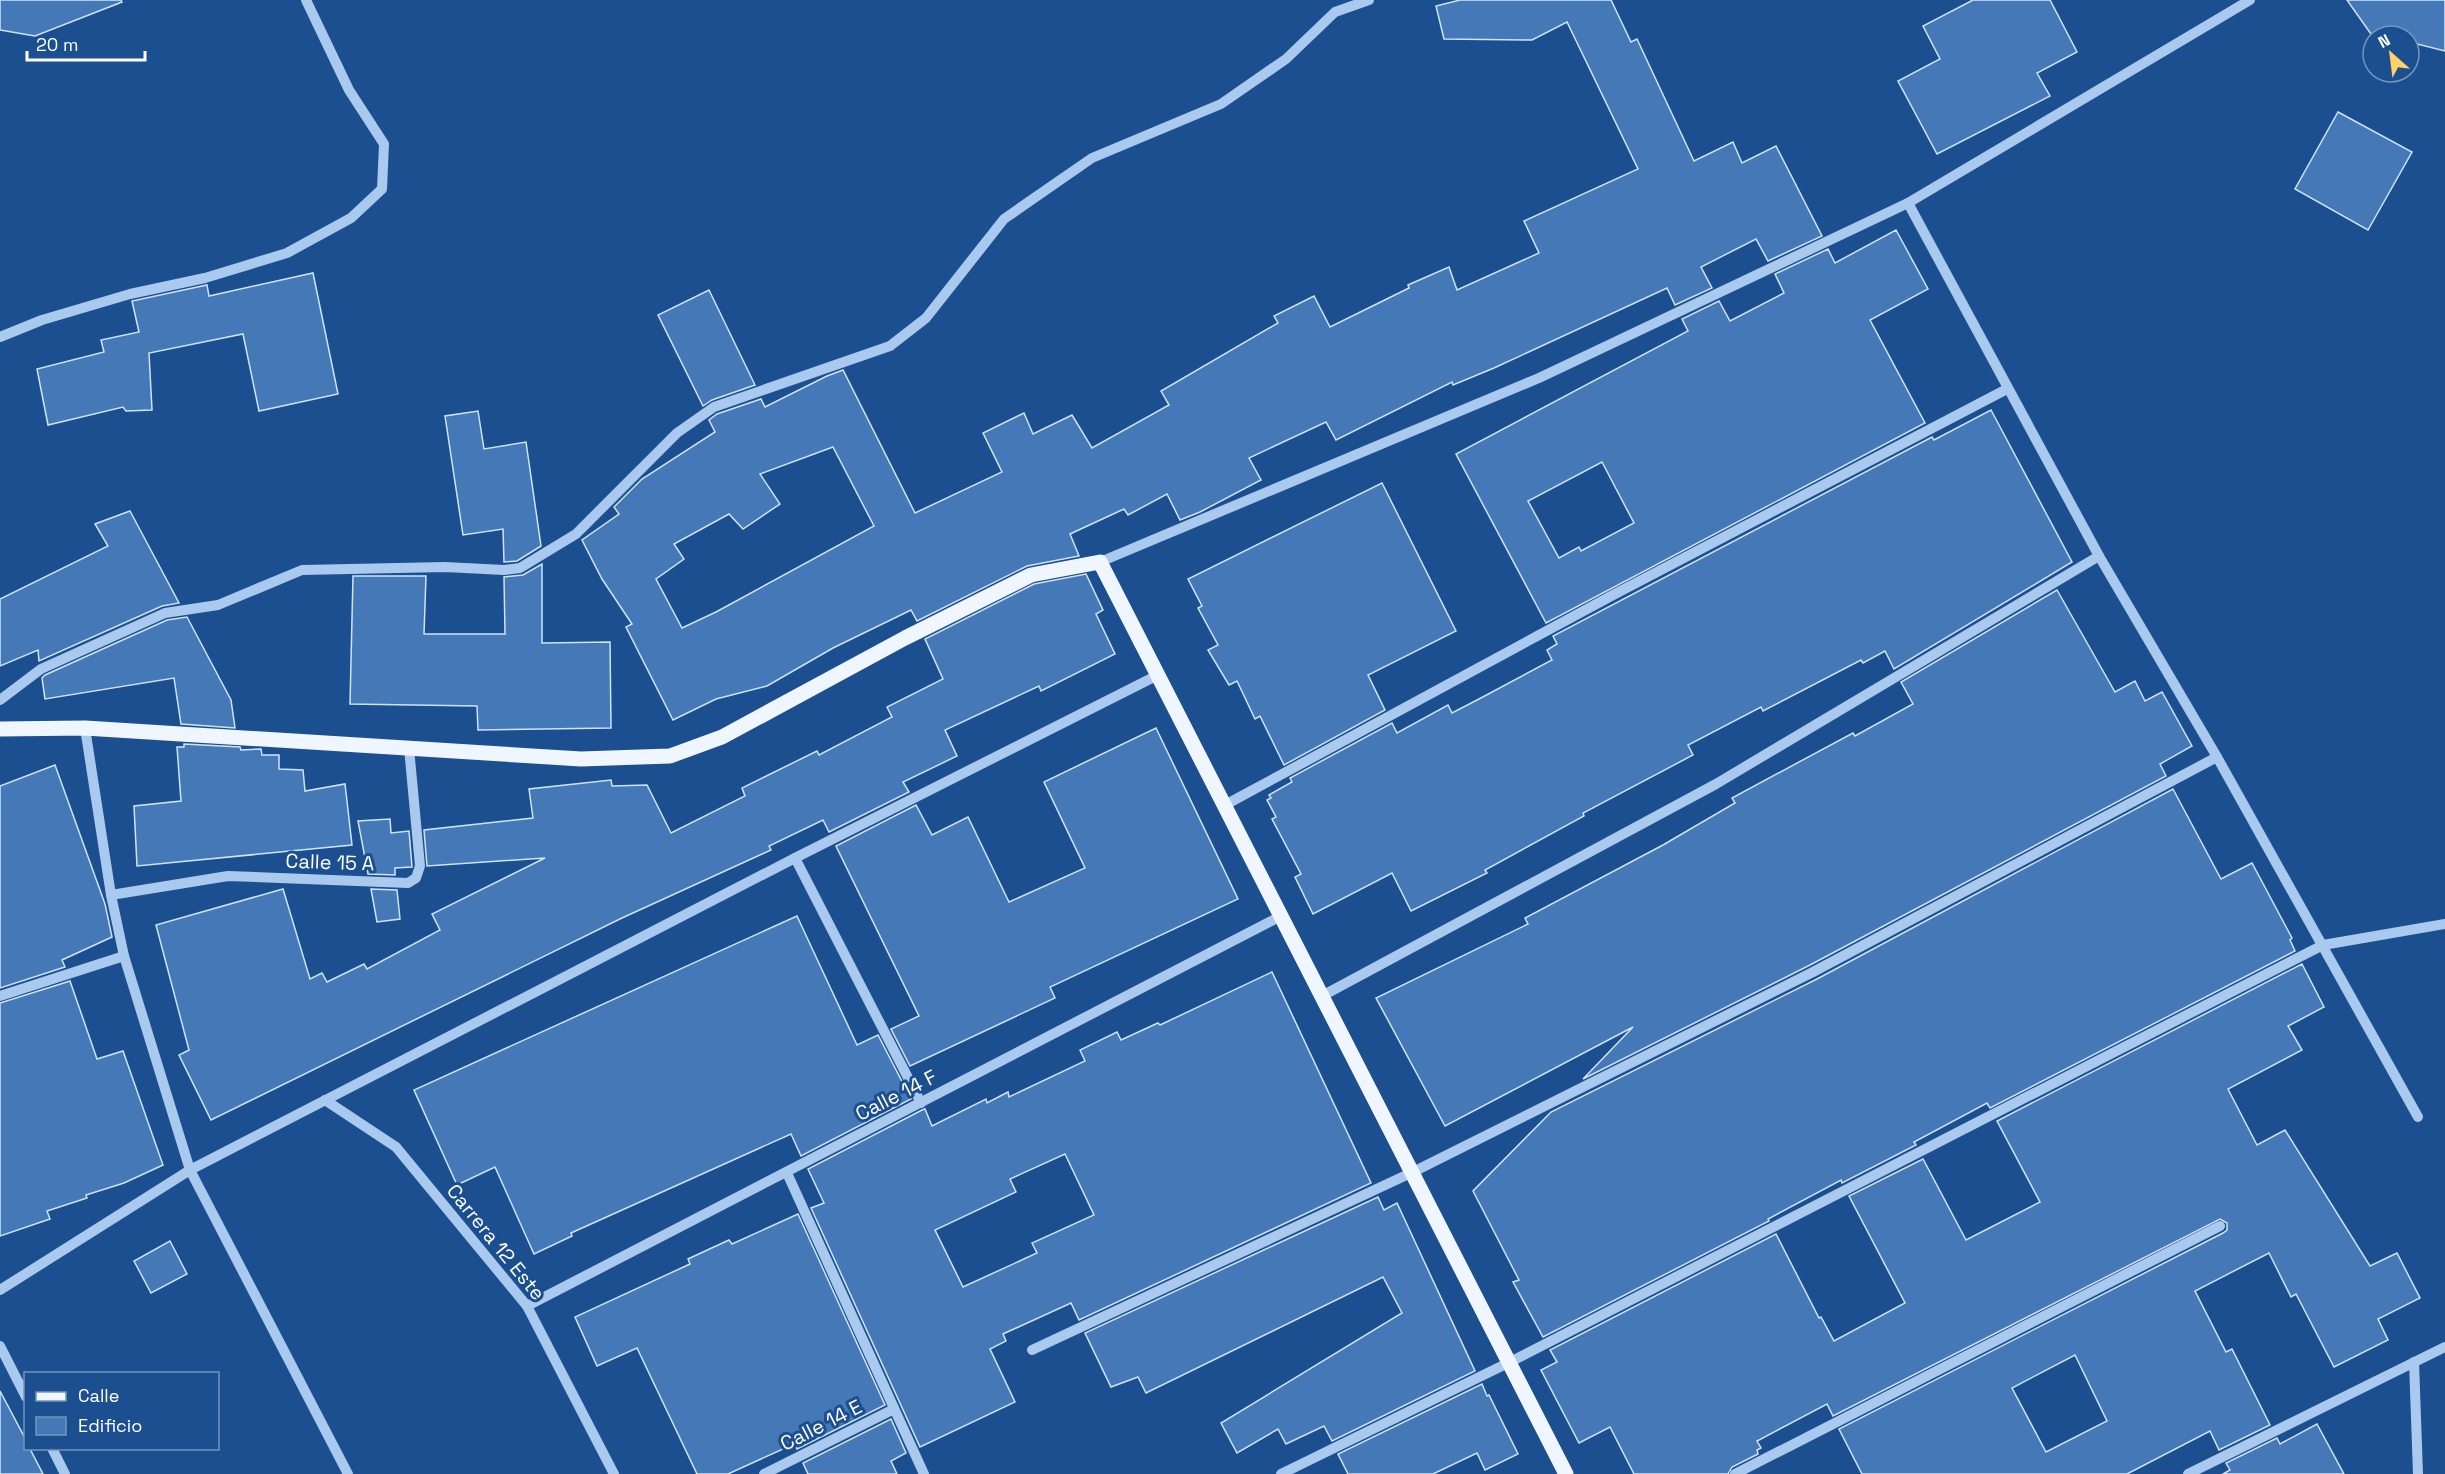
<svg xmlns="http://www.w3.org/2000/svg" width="2445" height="1474" font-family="'Space Grotesk',sans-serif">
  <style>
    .building { fill: #4478b7; stroke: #cfe3fa; stroke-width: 1.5; fill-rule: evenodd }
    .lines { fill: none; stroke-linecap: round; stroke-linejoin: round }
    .minor { stroke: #a9c9ee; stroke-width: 10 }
    .major { stroke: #f0f6ff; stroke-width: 15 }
    .labels { text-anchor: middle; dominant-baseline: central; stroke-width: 6; stroke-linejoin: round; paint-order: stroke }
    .street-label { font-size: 20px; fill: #fff; stroke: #1b4f8f }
  </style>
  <rect width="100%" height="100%" fill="#1b4f8f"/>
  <g class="building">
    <polygon points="0,0 121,0 122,2 35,36 0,30"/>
    <path d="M1460 0H1611L1631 42 1637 39 1694 161 1733 142 1742 163 1776 146 1822 236 1768 261 1756 239 1701 267 1712 288 1675 305 1667 288 1494 368 1453 385 1452 382 1336 440 1326 422 1249 458 1261 480 1200 512 1180 520 1167 494 1128 515 1124 509 1070 534 1079 556 1027 566 917 621 911 610 833 648 767 686 716 699 673 720 626 627 632 624 602 579 582 540 619 514 614 507 642 479 715 432 709 420 717 414 761 399 765 407 827 376 843 370 915 513 1002 472 983 433 1024 413 1033 434 1072 415 1092 448 1169 405 1161 391 1278 323 1274 316 1314 296 1330 327 1409 288 1408 285 1449 267 1457 290 1539 253 1524 221 1638 169 1567 22 1532 40 1444 39 1436 6ZM833 447 874 526 716 612 682 628 656 579 684 559 674 544 729 514 743 529 780 504 760 474Z"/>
    <polygon points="1973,0 2050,0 2077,52 2037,73 2050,96 1937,154 1898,81 1940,59 1923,26"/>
    <polygon points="2347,0 2445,0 2445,51 2409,42 2409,36 2381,36 2371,34"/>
    <polygon points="2338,112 2412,152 2368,230 2295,189"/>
    <path d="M1896 230 1928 289 1870 320 1925 423 1546 623 1456 454 1688 331 1682 319 1719 301 1730 321 1784 293 1775 274 1828 249 1835 263ZM1602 462 1634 523 1581 551 1579 547 1559 558 1528 501Z"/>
    <polygon points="313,273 338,394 259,411 243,334 149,353 152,410 126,411 123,407 48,425 37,369 104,352 101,340 139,332 132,301 207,285 209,296"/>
    <polygon points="709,290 755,385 712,400 703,406 658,315"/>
    <polygon points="1991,410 2072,562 1894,669 1885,651 1863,663 1861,660 1763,711 1761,707 1688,745 1693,755 1583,813 1584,816 1485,870 1487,873 1411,911 1392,873 1313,914 1295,877 1301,874 1272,819 1276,817 1267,800 1271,798 1269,795 1292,782 1290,778 1392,723 1397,733 1448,705 1452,713 1479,699 1552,660 1547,650 1557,644 1553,636 1932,437 1934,440"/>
    <polygon points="478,411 484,449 526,442 541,546 517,561 504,562 503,529 463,535 445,416"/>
    <polygon points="1382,483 1456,631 1368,675 1385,710 1284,765 1260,716 1255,719 1237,681 1229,685 1208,650 1218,645 1198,608 1202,606 1188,579"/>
    <polygon points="130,511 179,603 162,606 39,661 38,650 0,666 0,599 108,546 95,524"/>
    <polygon points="542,564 542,643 610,642 611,728 478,730 477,706 350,704 353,576 426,576 424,634 505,634 504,577 523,575"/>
    <polygon points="1086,574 1103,610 1096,614 1115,654 1041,691 1039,686 945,730 957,756 903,782 909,792 829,832 823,820 769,846 771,850 622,918 211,1120 179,1055 189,1050 156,925 283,889 310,979 322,973 327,982 364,964 367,969 440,930 432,914 545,858 427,866 424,830 533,818 529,789 611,780 612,786 647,785 671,833 745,796 742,788 817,751 819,755 892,717 887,707 943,679 925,639 1034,584"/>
    <polygon points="2057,590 2115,692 2135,681 2145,701 2162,692 2192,746 2160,764 2166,776 1810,965 1583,1079 1633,1027 1445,1126 1376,998 1528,924 1525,918 1663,845 1735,803 1732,798 1853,733 1855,736 1913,704 1901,682"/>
    <polygon points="187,617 231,700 235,728 181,724 174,678 45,699 42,678 45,675 167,620"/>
    <polygon points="1156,728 1238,899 1050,987 1055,998 910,1066 891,1029 919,1016 836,846 916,805 932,835 968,817 1009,902 1085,868 1044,782"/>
    <polygon points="184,744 240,747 241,750 261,749 262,755 279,755 279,769 303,770 305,791 345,784 352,845 137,866 134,806 181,801 177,747 184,747"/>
    <polygon points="55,765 105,904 112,937 62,960 65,967 0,988 0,786"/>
    <polygon points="2173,789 2221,879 2252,863 2292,938 2290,940 2295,951 1990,1108 1987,1103 1914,1142 1916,1145 1842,1183 1841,1180 1768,1219 1769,1221 1543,1337 1513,1282 1519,1280 1473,1191 1551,1112 1817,979"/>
    <polygon points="390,819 391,833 409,831 412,867 395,868 395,875 368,874 358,821"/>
    <polygon points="371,889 397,890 400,919 377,922"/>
    <polygon points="797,916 857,1045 878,1035 911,1099 801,1156 791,1134 571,1233 572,1236 534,1254 495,1167 457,1185 414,1090"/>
    <path d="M2302 964 2324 1007 2288 1026 2302 1050 2228 1089 2257 1145 2285 1130 2370 1266 2397 1253 2420 1298 2378 1319 2388 1340 2334 1367 2296 1294 2291 1297 2269 1253 2195 1291 2226 1352 2232 1349 2270 1425 2219 1450 2210 1431 2127 1474H1862L1839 1429 2223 1233 2227 1230V1223L2220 1219 1833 1416 1827 1404 1757 1441 1761 1448 1757 1450 1758 1454 1732 1467 1728 1474H1634L1610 1427 1579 1443 1541 1370 1557 1362 1550 1350 1776 1234 1819 1318 1821 1317 1834 1341 1905 1303 1849 1196 1923 1159 1966 1240 2040 1202 1997 1121ZM2075 1355 2107 1421 2046 1452 2012 1388Z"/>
    <path d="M1272 972 1371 1183 1079 1320 1071 1303 1003 1334 1006 1341 990 1349 1015 1402 920 1447 811 1208 824 1203 808 1169 922 1110 925 1109 932 1126 986 1099 987 1103 1008 1092 1009 1097 1085 1061 1080 1050 1117 1032 1121 1040 1158 1023 1160 1025ZM1065 1154 1094 1215 1032 1243 1037 1253 963 1287 935 1230 1016 1192 1010 1179Z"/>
    <polygon points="70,981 97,1059 123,1051 163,1165 124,1183 86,1195 87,1198 47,1211 50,1219 0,1236 0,1003"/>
    <polygon points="1378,1197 1384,1210 1397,1203 1475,1371 1332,1441 1324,1426 1286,1444 1278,1429 1237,1453 1221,1423 1402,1313 1383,1277 1146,1393 1138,1377 1111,1387 1085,1333"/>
    <polygon points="798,1214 885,1405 797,1449 794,1444 728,1474 697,1474 637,1348 597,1366 575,1317 690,1264 688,1259 729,1240 732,1244"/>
    <polygon points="170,1241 187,1274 151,1293 134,1261"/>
    <polygon points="1482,1384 1487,1396 1489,1395 1518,1454 1485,1470 1477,1453 1433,1474 1348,1474 1338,1454"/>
    <polygon points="0,1391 26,1440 26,1449 30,1449 43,1474 0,1474"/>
    <polygon points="891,1419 906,1453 891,1461 897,1474 808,1474 803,1463"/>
    <polygon points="2317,1424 2344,1474 2223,1474 2230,1470 2226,1463 2277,1438 2280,1444"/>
  </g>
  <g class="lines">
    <g class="minor">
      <polyline points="1908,203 2099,556 2217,757 2418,1117"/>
      <polyline points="0,337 42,320 130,294 205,278 287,253 351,218 382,189 384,144 349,90 306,0"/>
      <polyline points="1100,562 1539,378 1908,203 2250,0"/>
      <polyline points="0,700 41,669 165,613 218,605 302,570 445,567 504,570 520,568 576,534 677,433 714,407 890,346 926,318 1004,219 1092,158 1221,104 1286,59 1335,12 1369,0"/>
      <polyline points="85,728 111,895 124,956 190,1170 348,1474"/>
      <polyline points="1225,805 1613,595 2007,389"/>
      <polyline points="795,858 921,1103"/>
      <polyline points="111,895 228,876 408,883 416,878 420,866 409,748"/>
      <polyline points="0,996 124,956"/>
      <polyline points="1322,996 1716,784 2099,556"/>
      <polyline points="325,1100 396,1147 527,1306 614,1474"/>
      <polyline points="787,1173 924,1474"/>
      <polyline points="0,1290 190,1170 795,858 1158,675"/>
      <polyline points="527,1306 1281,916"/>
      <polyline points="0,1346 26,1397"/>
      <polyline points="1032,1350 1413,1172 1813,972 2217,757"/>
      <polyline points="2414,1362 2418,1474"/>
      <polyline points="52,1448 65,1474"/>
      <polyline points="764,1474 894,1409"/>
      <polyline points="1281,1474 1510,1362 2323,945 2445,924"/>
      <polyline points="1735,1474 2220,1226"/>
      <polyline points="2188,1474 2445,1347"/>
    </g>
    <polyline class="major" points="0,729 85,728 581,759 670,756 722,737 905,638 1031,575 1100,562 1566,1474"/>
  </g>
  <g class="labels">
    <g class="street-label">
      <text transform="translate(330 862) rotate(2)">Calle 15 A</text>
      <text transform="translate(896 1095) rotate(-27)">Calle 14 F</text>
      <text transform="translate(496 1242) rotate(51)">Carrera 12 Este</text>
      <text transform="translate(821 1425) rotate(-27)">Calle 14 E</text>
    </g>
  </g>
  <rect x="24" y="1372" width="195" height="78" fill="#1b4f8f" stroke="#7695bc" stroke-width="1.5"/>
  <rect x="36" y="1392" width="30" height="9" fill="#f0f6ff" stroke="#7695bc" stroke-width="1.5"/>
  <text x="78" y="1402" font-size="18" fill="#ffffff">Calle</text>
  <rect x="36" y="1417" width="30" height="18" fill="#4478b7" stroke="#7695bc" stroke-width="1.5"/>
  <text x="78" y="1432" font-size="18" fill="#ffffff">Edificio</text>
  <g transform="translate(2391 54) rotate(332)"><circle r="28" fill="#1b4f8f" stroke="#7695bc" stroke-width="1.5"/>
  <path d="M0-4.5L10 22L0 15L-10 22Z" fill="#ffd166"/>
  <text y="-9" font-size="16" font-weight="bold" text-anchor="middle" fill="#ffffff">N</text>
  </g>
  <path d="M27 51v9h118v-9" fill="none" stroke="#ffffff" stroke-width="3"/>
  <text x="36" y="51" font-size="18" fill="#ffffff" stroke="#1b4f8f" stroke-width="4.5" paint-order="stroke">20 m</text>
</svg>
